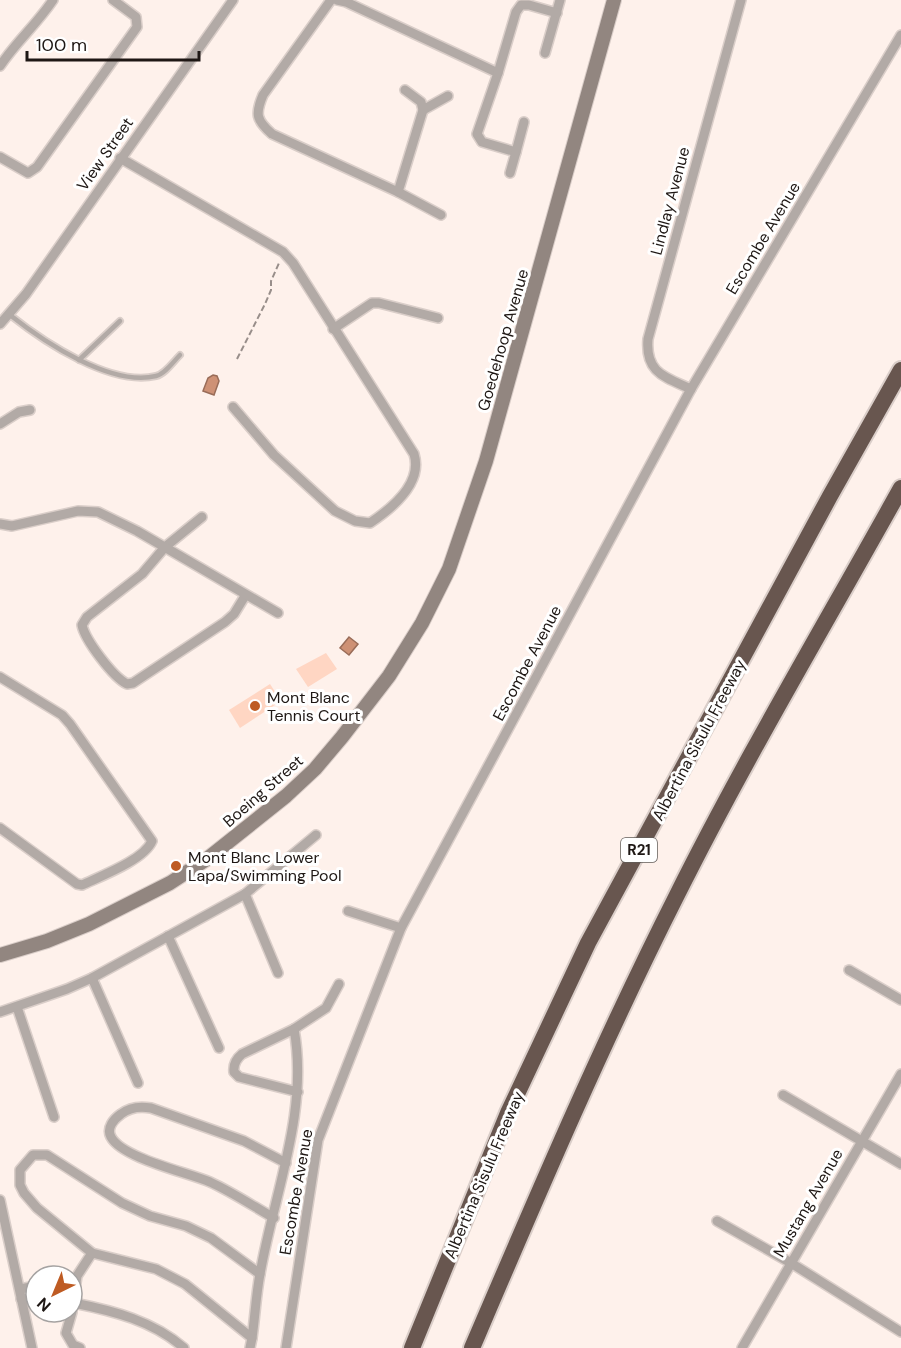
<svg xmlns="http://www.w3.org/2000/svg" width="901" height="1348" font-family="'DM Sans',sans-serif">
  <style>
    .green { fill: #ffd6c3 }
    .water { fill: #ce9175; stroke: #996c58; stroke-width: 1.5 }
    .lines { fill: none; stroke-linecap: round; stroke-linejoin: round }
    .service-casing { stroke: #dacec9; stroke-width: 8 }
    .minor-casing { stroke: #dacec9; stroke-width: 12 }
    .secondary-casing { stroke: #dacec9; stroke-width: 16 }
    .motorway-casing { stroke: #dacec9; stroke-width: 20 }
    .path { stroke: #988e8a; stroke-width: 2; stroke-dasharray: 6 3; stroke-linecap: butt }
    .service { stroke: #b2aaa6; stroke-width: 4.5 }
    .minor { stroke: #b2aaa6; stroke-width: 9 }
    .secondary { stroke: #928680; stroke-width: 14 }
    .motorway { stroke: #68564f; stroke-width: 16 }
    .poi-dot { fill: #be5b23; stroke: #fff; stroke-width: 2 }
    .labels { text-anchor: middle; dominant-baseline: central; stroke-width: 6; stroke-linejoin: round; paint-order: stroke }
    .shield { fill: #fff; stroke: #625d5a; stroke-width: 1.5 }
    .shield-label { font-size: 15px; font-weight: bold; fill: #1e1714 }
    .street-label { font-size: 16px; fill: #1e1714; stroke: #fff }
    .poi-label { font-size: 16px; fill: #1e1714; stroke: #fff; text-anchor: start }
  </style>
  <rect width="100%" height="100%" fill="#fef1eb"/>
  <g class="green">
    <polygon points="326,653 337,669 308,687 296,669"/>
    <polygon points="270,684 281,701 240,728 229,710"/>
  </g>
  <g class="water">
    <polygon points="213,375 217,376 219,381 214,395 203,391 208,378"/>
    <polygon points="349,637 358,644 349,655 340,648"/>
  </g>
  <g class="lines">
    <defs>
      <g id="service">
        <path d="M10 315C44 342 111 387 156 376 165 374 173 362 180 355"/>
        <polyline points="79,360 120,321"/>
      </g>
      <g id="minor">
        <path d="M331 0 263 95C255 114 256 120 272 134L398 192 441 215"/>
        <polyline points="337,0 346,2 498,73 477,134 482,142 516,152 510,173"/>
        <polyline points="545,53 560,0"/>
        <path d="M0 66C16 42 37 24 53 0"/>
        <polyline points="498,73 516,12 521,5 529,5 557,13"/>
        <polyline points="423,110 448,96"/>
        <polyline points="516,152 524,122"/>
        <polyline points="0,157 28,173 37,167 137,27 136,17 113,0"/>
        <path d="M120 158 283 252 293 263 414 454C423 483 391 509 370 523L355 521 335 511 274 455 233 407"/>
        <polyline points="398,192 423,110 421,102 405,90"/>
        <polyline points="0,324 26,294 233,0"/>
        <polyline points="333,329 372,303 379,303 438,318"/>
        <path d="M691 389C665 377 645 373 648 339L741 0"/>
        <polyline points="0,424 19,412 30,410"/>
        <path d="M202 517 165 547 142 574 87 617 82 625C85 640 113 677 127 684L133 683 225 622 234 614 245 596"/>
        <polyline points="0,524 12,526 78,511 98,512 137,531 278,613"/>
        <path d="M0 677 62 715 70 724 152 841C144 860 101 876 82 885L77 884 0 828"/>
        <polyline points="245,894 278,973"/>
        <polyline points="348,911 401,928"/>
        <polyline points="168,936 219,1048"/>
        <polyline points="849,970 901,1000"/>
        <polyline points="92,978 138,1083"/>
        <polyline points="17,1007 54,1117"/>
        <polyline points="0,1012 67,989 92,978 245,894 316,835"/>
        <polyline points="294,1029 326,1008 339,984"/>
        <polyline points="783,1095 901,1164"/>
        <polyline points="0,1200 32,1348"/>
        <path d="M274 1218C253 1206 232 1192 210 1182 186 1172 122 1158 111 1137 106 1128 114 1119 121 1114 130 1107 140 1106 151 1108L244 1141 286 1163"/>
        <polyline points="717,1221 791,1263 901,1332"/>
        <polyline points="20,1289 36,1286"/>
        <polyline points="21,1299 36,1297"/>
        <path d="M74 1303C114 1311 153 1321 184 1348"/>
        <polyline points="72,1310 77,1276 92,1253"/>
        <polyline points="72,1312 66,1333 73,1345 80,1348"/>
        <path d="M252 1338C255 1317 256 1295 260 1274 274 1193 309 1112 294 1029L242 1054C236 1059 233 1064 234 1072L239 1077 298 1092"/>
        <polyline points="250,1348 252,1338 185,1284 156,1269 92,1253 37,1208 24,1193 20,1185 20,1170 33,1155 47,1155 122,1203 150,1216 186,1226 211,1238 260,1274"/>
        <polyline points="286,1348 318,1140 401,928 691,389 901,35"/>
        <polyline points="742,1348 901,1074"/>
      </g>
      <polyline id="secondary" points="0,955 47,941 89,924 170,883 207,859 286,796 315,769 342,737 389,676 422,623 449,569 486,461 614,0"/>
      <g id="motorway">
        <polyline points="412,1348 508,1113 588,943 830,496 901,370"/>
        <path d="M472 1348C537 1196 602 1043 677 895 746 757 826 623 901 488"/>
      </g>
    </defs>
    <use href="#service" class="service-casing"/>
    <use href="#minor" class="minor-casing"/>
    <use href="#secondary" class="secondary-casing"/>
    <use href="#motorway" class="motorway-casing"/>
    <polyline class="path" points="237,359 265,304 271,290 271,281 279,263"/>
    <use href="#service" class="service"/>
    <use href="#minor" class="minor"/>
    <use href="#secondary" class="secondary"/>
    <use href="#motorway" class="motorway"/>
  </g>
  <g class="poi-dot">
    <circle cx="255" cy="706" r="6"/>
    <circle cx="176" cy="866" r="6"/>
  </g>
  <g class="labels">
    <rect class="shield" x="621" y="838" width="36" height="24" rx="4.5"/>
    <g class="shield-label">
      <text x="639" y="850">R21</text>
    </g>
    <g class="street-label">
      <text transform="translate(105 154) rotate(-55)">View Street</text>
      <text transform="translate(670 201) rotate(-75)">Lindlay Avenue</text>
      <text transform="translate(763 238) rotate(-59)">Escombe Avenue</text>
      <text transform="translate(503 340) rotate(-74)">Goedehoop Avenue</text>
      <text transform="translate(527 663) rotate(-62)">Escombe Avenue</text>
      <text transform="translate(699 740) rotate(-62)">Albertina Sisulu Freeway</text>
      <text transform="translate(263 791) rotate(-41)">Boeing Street</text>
      <text transform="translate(484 1175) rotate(-67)">Albertina Sisulu Freeway</text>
      <text transform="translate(296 1192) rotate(-80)">Escombe Avenue</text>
      <text transform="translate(808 1203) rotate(-60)">Mustang Avenue</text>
    </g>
    <g class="poi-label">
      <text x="267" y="697">Mont Blanc<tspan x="267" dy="18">Tennis Court</tspan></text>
      <text x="188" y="857">Mont Blanc Lower<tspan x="188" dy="18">Lapa/Swimming Pool</tspan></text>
    </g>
  </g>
  <g transform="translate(54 1294) rotate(223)"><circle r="28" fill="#ffffff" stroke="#a5a2a1" stroke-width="1.5"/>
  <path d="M0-4.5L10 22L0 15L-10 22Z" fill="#be5b23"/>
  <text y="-9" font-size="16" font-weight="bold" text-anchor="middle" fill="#1e1714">N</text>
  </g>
  <path d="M27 51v9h172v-9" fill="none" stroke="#1e1714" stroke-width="3"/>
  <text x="36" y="51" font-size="18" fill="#1e1714" stroke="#ffffff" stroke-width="4.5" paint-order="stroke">100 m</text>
</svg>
